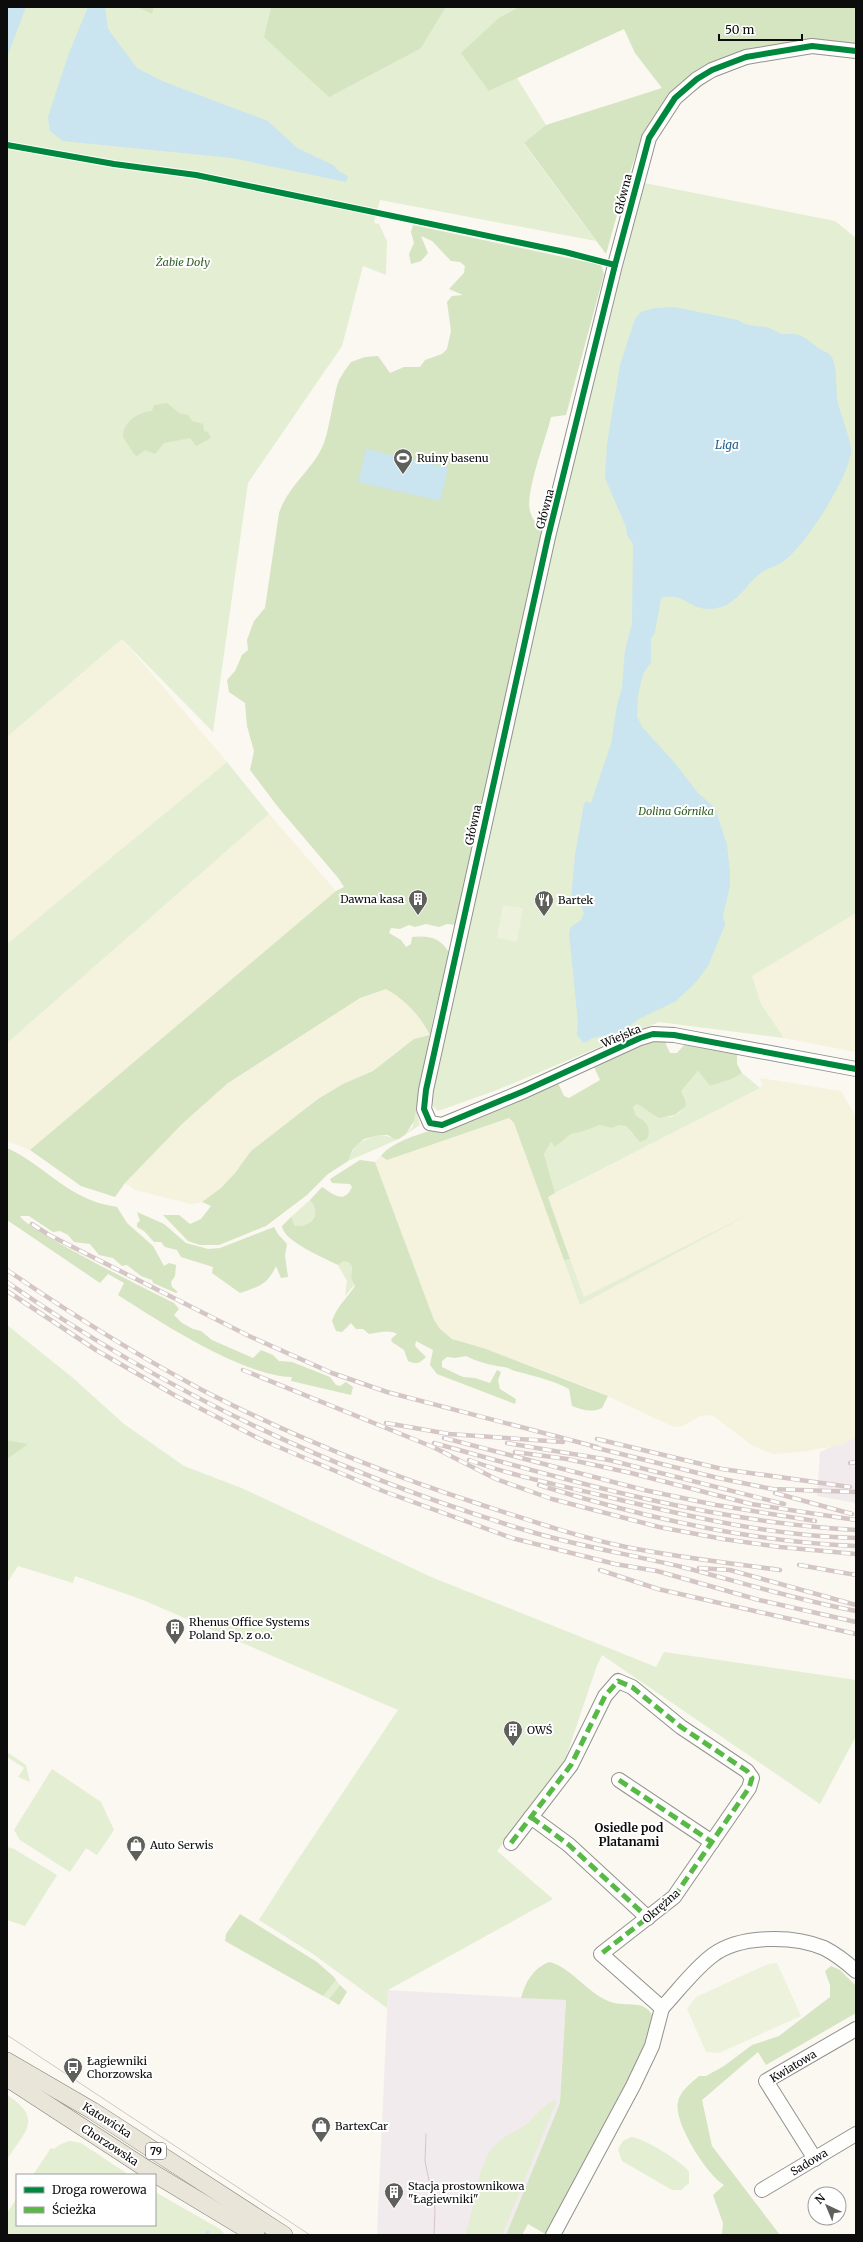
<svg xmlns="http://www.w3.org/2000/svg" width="863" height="2242" font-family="Merriweather,serif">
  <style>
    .industrial { fill: #f1ebed }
    .farmland { fill: #f5f2de }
    .green { fill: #e3eed2 }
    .forest { fill: #d5e4c1 }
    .pitch { fill: #edf2dc }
    .water { fill: #cae4f0 }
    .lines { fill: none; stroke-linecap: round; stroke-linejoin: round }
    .stream { stroke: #cae4f0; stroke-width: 3.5 }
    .minor-casing { stroke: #93928f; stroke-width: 16 }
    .major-casing { stroke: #80807c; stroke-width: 18 }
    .minor { stroke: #fefefd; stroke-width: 14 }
    .major { stroke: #eae5d9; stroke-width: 17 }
    .tram { stroke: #d5c6c6; stroke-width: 1 }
    .rail-casing { stroke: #d5c6c6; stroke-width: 4.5 }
    .rail { stroke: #fff; stroke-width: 3; stroke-dasharray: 9; stroke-linecap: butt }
    .quiet { stroke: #58b947; stroke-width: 5; stroke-dasharray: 10 5; stroke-linecap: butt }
    .cycleway-casing { stroke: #fff; stroke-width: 8 }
    .cycleway { stroke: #00873e; stroke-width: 6 }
    .labels { text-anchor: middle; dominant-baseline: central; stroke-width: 4; stroke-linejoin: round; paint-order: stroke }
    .shield { fill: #fff; stroke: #555; stroke-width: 1 }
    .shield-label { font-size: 10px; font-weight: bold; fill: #0c0c0c }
    .street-label { font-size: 11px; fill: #0c0c0c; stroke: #fff }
    .park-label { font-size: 11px; font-style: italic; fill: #305e23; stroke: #fff }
    .poi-label { font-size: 11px; fill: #0c0c0c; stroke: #fff; text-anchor: start }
    .water-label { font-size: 12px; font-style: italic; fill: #216393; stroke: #fff }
    .neighbourhood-label { font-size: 12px; font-weight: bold; fill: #0c0c0c; stroke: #fff }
  </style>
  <rect width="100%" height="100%" fill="#faf8f0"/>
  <g class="industrial">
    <polygon points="856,1435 856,1503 817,1496 820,1452"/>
    <polygon points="388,1990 566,2000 560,2103 506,2235 377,2235"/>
  </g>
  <g class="farmland">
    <polygon points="122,639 227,762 7,944 7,737"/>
    <polygon points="269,814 336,891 30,1150 7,1141 7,1043"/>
    <polygon points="856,913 856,1052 784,1038 761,1004 752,976"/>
    <polygon points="386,989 398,995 411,1007 431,1035 414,1039 373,1071 343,1084 318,1099 251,1151 235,1173 221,1188 202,1202 191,1204 135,1190 125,1183 182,1124 228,1083 360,998"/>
    <polygon points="760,1078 841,1091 856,1117 856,1437 841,1445 806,1451 775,1454 768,1452 753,1446 712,1415 700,1416 683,1426 674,1427 590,1388 486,1349 458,1342 446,1335 440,1329 434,1320 375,1162 381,1156 387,1160 509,1118 514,1123 581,1304 739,1219 584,1297 548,1197 760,1088 762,1086"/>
  </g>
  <g class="green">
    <polygon points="7,7 136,7 152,14 154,7 271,7 264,37 421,48 446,7 519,7 500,17 489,91 517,78 546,125 524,144 596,241 380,200 374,223 379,224 387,241 386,275 363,266 342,346 248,483 213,732 122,639 7,737"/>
    <polygon points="644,183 835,221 856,238 856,913 752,976 761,1004 784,1038 659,1022 497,1090 438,1111 432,1105 438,1032 557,529"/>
    <polygon points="227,762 269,814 7,1043 7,944"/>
    <path d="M698 1071 710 1086 732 1079 742 1073 760 1088 555 1193 544 1154 551 1142 555 1147 571 1134 581 1132 600 1125 612 1128 619 1125 626 1126 633 1135 636 1116 633 1107 637 1104C647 1111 669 1125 681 1111 683 1109 684 1103 685 1099L681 1091Z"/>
    <polygon points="416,1109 420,1125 406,1134 413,1126"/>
    <path d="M380 1135C387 1135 392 1139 399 1139L348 1161C355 1143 362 1140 380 1135Z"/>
    <path d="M310 1200C322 1215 311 1227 295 1226L291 1217Z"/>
    <polygon points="753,1212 580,1305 564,1260 570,1259 584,1297"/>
    <polygon points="343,1261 348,1262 352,1266 351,1278 355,1284 345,1296 347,1281 338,1265"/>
    <polygon points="7,1325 73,1378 124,1424 184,1466 244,1489 431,1577 656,1667 664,1652 856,1680 856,1736 820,1804 602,1655 596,1668 564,1763 497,1851 553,1899 388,1990 387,2008 313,1954 259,1920 291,1870 398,1710 143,1600 75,1576 73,1583 18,1566 7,1583 7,1459 27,1444 7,1440"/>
    <polygon points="7,1752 26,1765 30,1782 18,1777 24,1768 7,1757"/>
    <polygon points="52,1769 101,1802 114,1830 97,1855 86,1848 70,1872 20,1840 14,1830"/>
    <polygon points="7,1847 14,1849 57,1875 25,1926 7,1920"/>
    <polygon points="336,1980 340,1985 329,1999 323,1996"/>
    <path d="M7 2095C44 2119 25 2131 7 2160Z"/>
    <path d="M557 2100 502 2235H465C476 2207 475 2167 495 2145 504 2135 518 2131 528 2123 537 2115 545 2102 557 2100Z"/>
    <path d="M631 2137C642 2137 684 2163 689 2172V2183L681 2190H672L622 2161 618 2149 623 2141Z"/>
    <polygon points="70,2141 81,2143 129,2175 33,2175 51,2148 54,2149 61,2144"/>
    <polygon points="155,2192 220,2229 225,2235 7,2235 7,2213 17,2198 17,2225 155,2225"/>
  </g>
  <g class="forest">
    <polygon points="136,7 154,7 152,14"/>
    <polygon points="271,7 446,7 421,48 329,97 264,37"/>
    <polygon points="519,7 856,7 856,57 808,52 730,67 675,105 645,130 626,183 606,254 524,143 546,125 662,88 635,53 624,29 489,91 461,53 500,17"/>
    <path d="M413 225 601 265 604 274 566 415 551 417C546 439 525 492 530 511 532 519 537 525 542 531L457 925 447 924 439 927 426 924 415 927 409 925 400 929 391 928 389 933 401 940 406 947 411 944 412 937C430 935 441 938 450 954L434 1014 414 1121 406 1134 399 1139H394L388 1135H380L364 1139 353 1149 348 1161 328 1174 307 1195 266 1226 219 1245H200L188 1241 163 1215H179L190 1224 201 1219 211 1206 202 1202 221 1188 235 1173 251 1151 318 1099 343 1084 373 1071 414 1039 430 1035C420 1016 406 1000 386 989L360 998 228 1083 182 1124 125 1183 115 1197 81 1186 30 1150 336 891 344 887 339 879 278 807 250 770 254 751 247 726 245 703 229 692 227 680 235 671 242 655 248 650 247 640 254 621 265 608 279 513C289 484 314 469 324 443 330 425 332 405 337 386 339 378 346 369 351 362L365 357 378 356 390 373 404 367H420L425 360 442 354 447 349 451 331 447 302 452 296 463 295 449 289 464 273 465 266 460 262 451 261 432 241 421 236 428 253 421 261 411 264 409 254 414 243 411 232Z"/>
    <path d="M167 403 179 413 188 415 192 421 203 424 204 431 208 432 211 438 196 446 190 438 164 443 155 454 145 450 137 456 134 454 123 437C123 422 138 412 152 411L154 405Z"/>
    <path d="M664 1040 670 1053H677L686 1043 737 1052V1064L742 1073 732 1079 710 1086 698 1071 681 1091 685 1099 686 1106 675 1115 659 1118 637 1104 633 1107 636 1116C646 1122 652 1126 647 1139L640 1142 626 1126 619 1125 612 1128 600 1125 581 1132 571 1134 555 1147 551 1142 544 1154 555 1193 548 1197 570 1259 564 1260 514 1123 509 1118 387 1160 381 1156C392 1139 439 1129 458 1122 492 1109 524 1095 557 1081L564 1096 569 1098 600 1080 593 1065 643 1044Z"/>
    <path d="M7 1148C38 1162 61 1189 93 1201 100 1204 109 1205 117 1207L127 1223 153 1246 164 1266 169 1263 176 1265 175 1276 171 1282 172 1287 178 1292 176 1293 153 1283 152 1280 141 1276 127 1265 122 1266 113 1258 99 1255 90 1244 74 1242 68 1235 60 1231 53 1232 29 1216H20C26 1230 152 1292 174 1303L179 1309 174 1315 182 1323 193 1329 201 1331 212 1340 253 1358 261 1350 273 1355 279 1361 292 1362 330 1377 336 1385 340 1386 346 1382 353 1387 351 1395 291 1381 292 1377C245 1377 158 1321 118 1295L124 1283 108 1274 100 1283 7 1220Z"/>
    <path d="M360 1160 375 1162 434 1320 440 1329 452 1339 486 1349 608 1396 602 1408C591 1413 583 1410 572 1406L569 1389C552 1380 534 1376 515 1371 512 1370 507 1367 504 1367 493 1366 475 1361 466 1356L455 1358 447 1357 442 1361V1367L463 1377 475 1378 490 1383 497 1370 501 1372 498 1380 500 1389 516 1399 515 1404 437 1374 430 1365 433 1350 416 1341 415 1346 426 1357C420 1363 417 1365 408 1361L404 1350 392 1342 391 1339 397 1334C389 1329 378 1333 369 1334L363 1329H356L351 1323 342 1332 336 1331 332 1321C337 1306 347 1298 355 1286L351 1278 352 1266 348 1262 343 1261 338 1265C324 1258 283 1241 282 1226L291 1217 295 1226C312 1227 322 1215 310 1200L322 1187C333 1194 344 1205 352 1187L350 1184 332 1183 330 1179Z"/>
    <path d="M137 1212 164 1224 186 1243 208 1249 220 1248 274 1227 278 1234 287 1244 285 1256 288 1277 281 1278 276 1266C267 1285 260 1286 240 1293L212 1273 213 1267 181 1257 177 1250 165 1247 161 1242H154L144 1231 137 1227V1223L140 1221Z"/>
    <polygon points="7,1440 28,1444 7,1459"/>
    <polygon points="240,1914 317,1962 334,1977 336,1980 323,1996 225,1941 226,1934"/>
    <path d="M549 1962C569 1966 587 1992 608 2001 627 2009 646 1996 655 2021L636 2069 547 2235 528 2224 522 2235H506L560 2103 566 2000 521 1998C525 1983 533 1968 549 1962Z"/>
    <path d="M831 1966 840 1970 856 1986V2013L766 2065 758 2052 702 2100 712 2146 780 2235H722L723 2223 713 2195 724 2185C707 2175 673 2122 678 2102 680 2091 691 2083 699 2076H706L724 2066 752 2045 779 2036 830 1997V1985L825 1971Z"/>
    <polygon points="340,1985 347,1992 339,2005 329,1999"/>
  </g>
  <g class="pitch">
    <polygon points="503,905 523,908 517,942 497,938"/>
    <polygon points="777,1963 801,2016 719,2053 706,2052 687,2009 696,1997 768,1964"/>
  </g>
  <g class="water">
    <polygon points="7,7 26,7 7,57"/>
    <polygon points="88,7 105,7 108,29 137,68 162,81 268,121 297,148 333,165 340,172 348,176 346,182 232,158 63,141 50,131 48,117 69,53"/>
    <path d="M674 307 738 320C744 326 758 326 766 327 772 328 777 333 783 334 787 335 791 333 795 334 805 336 810 342 818 348 823 351 829 352 832 358 838 368 835 390 838 403 841 415 850 438 851 449 852 474 802 551 781 563 773 568 764 569 757 576 746 586 737 602 721 607 690 616 687 590 661 598L655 632 651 639V662L643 674 638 695 637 717 643 728 674 762 698 793 715 808 727 845 730 872V886L723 915 725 925 708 966 697 981 676 1001 637 1020 624 1031 593 1038 584 1043 577 1035 578 1023 569 933 571 927 581 920 584 913 580 903 571 899 575 855 584 804 586 801 591 803 611 744 617 705 622 688 625 650 632 624 633 544 627 535 626 527 605 478 607 444 620 365 635 319 641 312 655 308Z"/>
    <polygon points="366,449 448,468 440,501 358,482"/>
  </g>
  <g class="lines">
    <polyline class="stream" points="206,2235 208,2232"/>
    <defs>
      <g id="minor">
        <polyline points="856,51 812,46 746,57 712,70 697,79 675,98 649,138 615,265 548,537 426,1090 424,1109 430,1123 442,1125 524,1091 640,1038 653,1034 674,1035 856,1069"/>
        <polyline points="619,1780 712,1842"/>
        <polyline points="531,1817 569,1845 648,1918"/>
        <polyline points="511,1843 571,1765 605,1696 618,1681 632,1687 681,1727 747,1771 752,1778 749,1788 674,1897 601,1954 662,2008 652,2046 633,2086 553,2235"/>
        <path d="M662 2008C678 1991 694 1969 713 1955 740 1935 793 1935 824 1948 836 1954 846 1962 856 1971"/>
        <polyline points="815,2159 766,2081 856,2029"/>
        <polyline points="762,2190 856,2134"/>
      </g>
      <g id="major">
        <polyline points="7,2061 93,2111 284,2235"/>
        <polyline points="7,2078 145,2168 256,2235"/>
      </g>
    </defs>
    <use href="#minor" class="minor-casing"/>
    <use href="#major" class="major-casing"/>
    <use href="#minor" class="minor"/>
    <use href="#major" class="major"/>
    <g class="tram">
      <polyline points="7,2035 310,2235"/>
      <polyline points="426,2134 425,2161 435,2209 434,2235"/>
    </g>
    <defs>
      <g id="rail">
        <polyline points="32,1224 49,1235 249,1336 332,1373 387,1392 597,1447"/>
        <path d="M7 1270C71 1314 136 1355 204 1391 292 1436 383 1473 476 1503 525 1519 575 1536 626 1547 676 1557 728 1563 780 1570"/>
        <path d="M7 1282C168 1394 337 1473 525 1530 576 1546 629 1554 682 1567 740 1582 797 1600 856 1611"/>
        <polyline points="7,1291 96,1350 176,1396 262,1440 383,1491 512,1538 615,1564 657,1571 759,1600 856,1622"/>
        <polyline points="243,1370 433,1447 496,1479 552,1499 659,1527 723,1539 780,1547 856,1554"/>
        <polyline points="386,1423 449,1434 563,1442"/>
        <polyline points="444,1438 644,1490 716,1505 815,1521"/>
        <polyline points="597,1439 722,1469 850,1487"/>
        <path d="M434 1443C572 1482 712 1522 856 1530"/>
        <polyline points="507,1443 609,1460 784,1504"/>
        <polyline points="593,1447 718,1478 772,1489 856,1492"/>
        <polyline points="515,1452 567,1459 631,1473 751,1504 856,1520"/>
        <path d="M469 1460C513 1476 559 1485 604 1496 687 1516 771 1536 856 1538"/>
        <polyline points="850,1463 856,1462"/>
        <path d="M539 1485C638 1516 751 1542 856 1546"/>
        <polyline points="775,1493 852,1514"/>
        <polyline points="799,1565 856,1575"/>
        <polyline points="699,1568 730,1570 856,1605"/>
        <polyline points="600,1570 658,1589 856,1634"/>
      </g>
    </defs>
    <use href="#rail" class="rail-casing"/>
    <use href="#rail" class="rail"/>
    <g class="quiet">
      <polyline points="619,1780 712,1842"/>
      <polyline points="531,1817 569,1845 648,1918"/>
      <polyline points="511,1843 571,1765 605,1696 618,1681 632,1687 681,1727 747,1771 752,1778 749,1788 674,1897 601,1954"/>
    </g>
    <defs>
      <g id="cycleway">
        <polyline points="856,51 812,46 746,57 712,70 697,79 675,98 649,138 615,265 548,537 426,1090 424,1109 430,1123 442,1125 524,1091 640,1038 653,1034 674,1035 856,1069"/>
        <polyline points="7,145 114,164 196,175 565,252 615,265"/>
      </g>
    </defs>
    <use href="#cycleway" class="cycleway-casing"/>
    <use href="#cycleway" class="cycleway"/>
  </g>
  <defs>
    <symbol id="stadium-pin" viewBox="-11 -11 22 30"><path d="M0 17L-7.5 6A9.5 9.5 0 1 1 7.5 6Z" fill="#5f5f5c" stroke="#fff"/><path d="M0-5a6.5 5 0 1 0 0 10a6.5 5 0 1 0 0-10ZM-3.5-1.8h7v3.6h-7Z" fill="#fff"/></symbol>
    <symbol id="building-pin" viewBox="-11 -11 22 30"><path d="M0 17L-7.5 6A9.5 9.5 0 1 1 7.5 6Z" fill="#5f5f5c" stroke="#fff"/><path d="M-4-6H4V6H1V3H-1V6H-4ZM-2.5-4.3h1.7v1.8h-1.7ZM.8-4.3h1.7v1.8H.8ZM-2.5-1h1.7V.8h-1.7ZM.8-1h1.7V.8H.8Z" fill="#fff"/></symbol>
    <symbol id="restaurant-pin" viewBox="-11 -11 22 30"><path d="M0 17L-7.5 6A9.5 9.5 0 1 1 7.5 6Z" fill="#5f5f5c" stroke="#fff"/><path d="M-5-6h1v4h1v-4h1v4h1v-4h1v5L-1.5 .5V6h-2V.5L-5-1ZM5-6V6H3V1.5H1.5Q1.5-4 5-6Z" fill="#fff"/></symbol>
    <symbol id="shop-pin" viewBox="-11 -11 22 30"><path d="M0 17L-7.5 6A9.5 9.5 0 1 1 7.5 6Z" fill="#5f5f5c" stroke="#fff"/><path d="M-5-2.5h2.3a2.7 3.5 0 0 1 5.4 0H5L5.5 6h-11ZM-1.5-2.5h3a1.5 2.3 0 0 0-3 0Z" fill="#fff"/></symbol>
    <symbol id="bus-pin" viewBox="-11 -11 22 30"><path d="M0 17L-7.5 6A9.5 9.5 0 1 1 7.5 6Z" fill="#5f5f5c" stroke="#fff"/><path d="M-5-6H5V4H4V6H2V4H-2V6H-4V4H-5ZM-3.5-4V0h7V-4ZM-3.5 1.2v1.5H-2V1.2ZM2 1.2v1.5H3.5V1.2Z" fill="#fff"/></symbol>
  </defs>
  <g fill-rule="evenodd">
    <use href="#stadium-pin" x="392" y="447" width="22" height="30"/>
    <use href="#building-pin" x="407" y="888" width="22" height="30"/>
    <use href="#restaurant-pin" x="533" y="889" width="22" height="30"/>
    <use href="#building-pin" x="164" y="1617" width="22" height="30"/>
    <use href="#building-pin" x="502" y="1719" width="22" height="30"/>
    <use href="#shop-pin" x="125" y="1834" width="22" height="30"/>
    <use href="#bus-pin" x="62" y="2056" width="22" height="30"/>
    <use href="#shop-pin" x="310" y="2115" width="22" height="30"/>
    <use href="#building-pin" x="383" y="2181" width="22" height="30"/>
  </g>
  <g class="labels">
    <rect class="shield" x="146" y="2143" width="20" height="16" rx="3"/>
    <g class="shield-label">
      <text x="156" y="2151">79</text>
    </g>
    <g class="street-label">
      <text transform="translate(623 194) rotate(-76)">Główna</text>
      <text transform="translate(545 509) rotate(-75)">Główna</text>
      <text transform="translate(473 825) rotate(-78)">Główna</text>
      <text transform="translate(621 1036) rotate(-23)">Wiejska</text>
      <text transform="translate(661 1906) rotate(-41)">Okrężna</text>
      <text transform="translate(793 2066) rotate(-31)">Kwiatowa</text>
      <text transform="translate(107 2120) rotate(32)">Katowicka</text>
      <text transform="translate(110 2145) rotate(33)">Chorzowska</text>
      <text transform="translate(809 2162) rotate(-31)">Sadowa</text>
    </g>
    <g class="park-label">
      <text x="183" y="262">Żabie Doły</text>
      <text x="676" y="811">Dolina Górnika</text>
    </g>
    <g class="poi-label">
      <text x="417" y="458">Ruiny basenu</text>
      <text x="404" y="899" text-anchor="end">Dawna kasa</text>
      <text x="558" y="900">Bartek</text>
      <text x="189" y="1622">Rhenus Office Systems<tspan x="189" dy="13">Poland Sp. z o.o.</tspan></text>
      <text x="527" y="1730">OWŚ</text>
      <text x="150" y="1845">Auto Serwis</text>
      <text x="87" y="2061">Łagiewniki<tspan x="87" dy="13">Chorzowska</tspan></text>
      <text x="335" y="2126">BartexCar</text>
      <text x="408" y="2186">Stacja prostownikowa<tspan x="408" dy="13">"Łagiewniki"</tspan></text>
    </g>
    <g class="water-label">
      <text x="727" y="444">Liga</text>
    </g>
    <g class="neighbourhood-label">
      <text x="629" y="1827">Osiedle pod<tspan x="629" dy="14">Platanami</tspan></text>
    </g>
  </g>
  <rect width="863" height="2242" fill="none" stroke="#0c0c0c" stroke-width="16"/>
  <rect x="16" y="2174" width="140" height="52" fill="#ffffff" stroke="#9e9e9e"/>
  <rect x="24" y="2187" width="20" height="6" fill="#00873e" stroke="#9e9e9e"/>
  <text x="52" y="2194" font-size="12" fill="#0c0c0c">Droga rowerowa</text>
  <rect x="24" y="2207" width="20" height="6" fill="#58b947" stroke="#9e9e9e"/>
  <text x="52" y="2214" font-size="12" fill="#0c0c0c">Ścieżka</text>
  <g transform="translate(827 2206) rotate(316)"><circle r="19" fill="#ffffff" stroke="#9e9e9e"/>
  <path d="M0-3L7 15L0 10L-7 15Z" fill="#5f5f5c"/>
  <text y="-6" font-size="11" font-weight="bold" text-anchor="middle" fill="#0c0c0c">N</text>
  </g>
  <path d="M719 34v6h83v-6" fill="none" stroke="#0c0c0c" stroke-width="2"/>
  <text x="725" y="34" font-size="12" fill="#0c0c0c" stroke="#ffffff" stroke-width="3" paint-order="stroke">50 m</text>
</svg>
